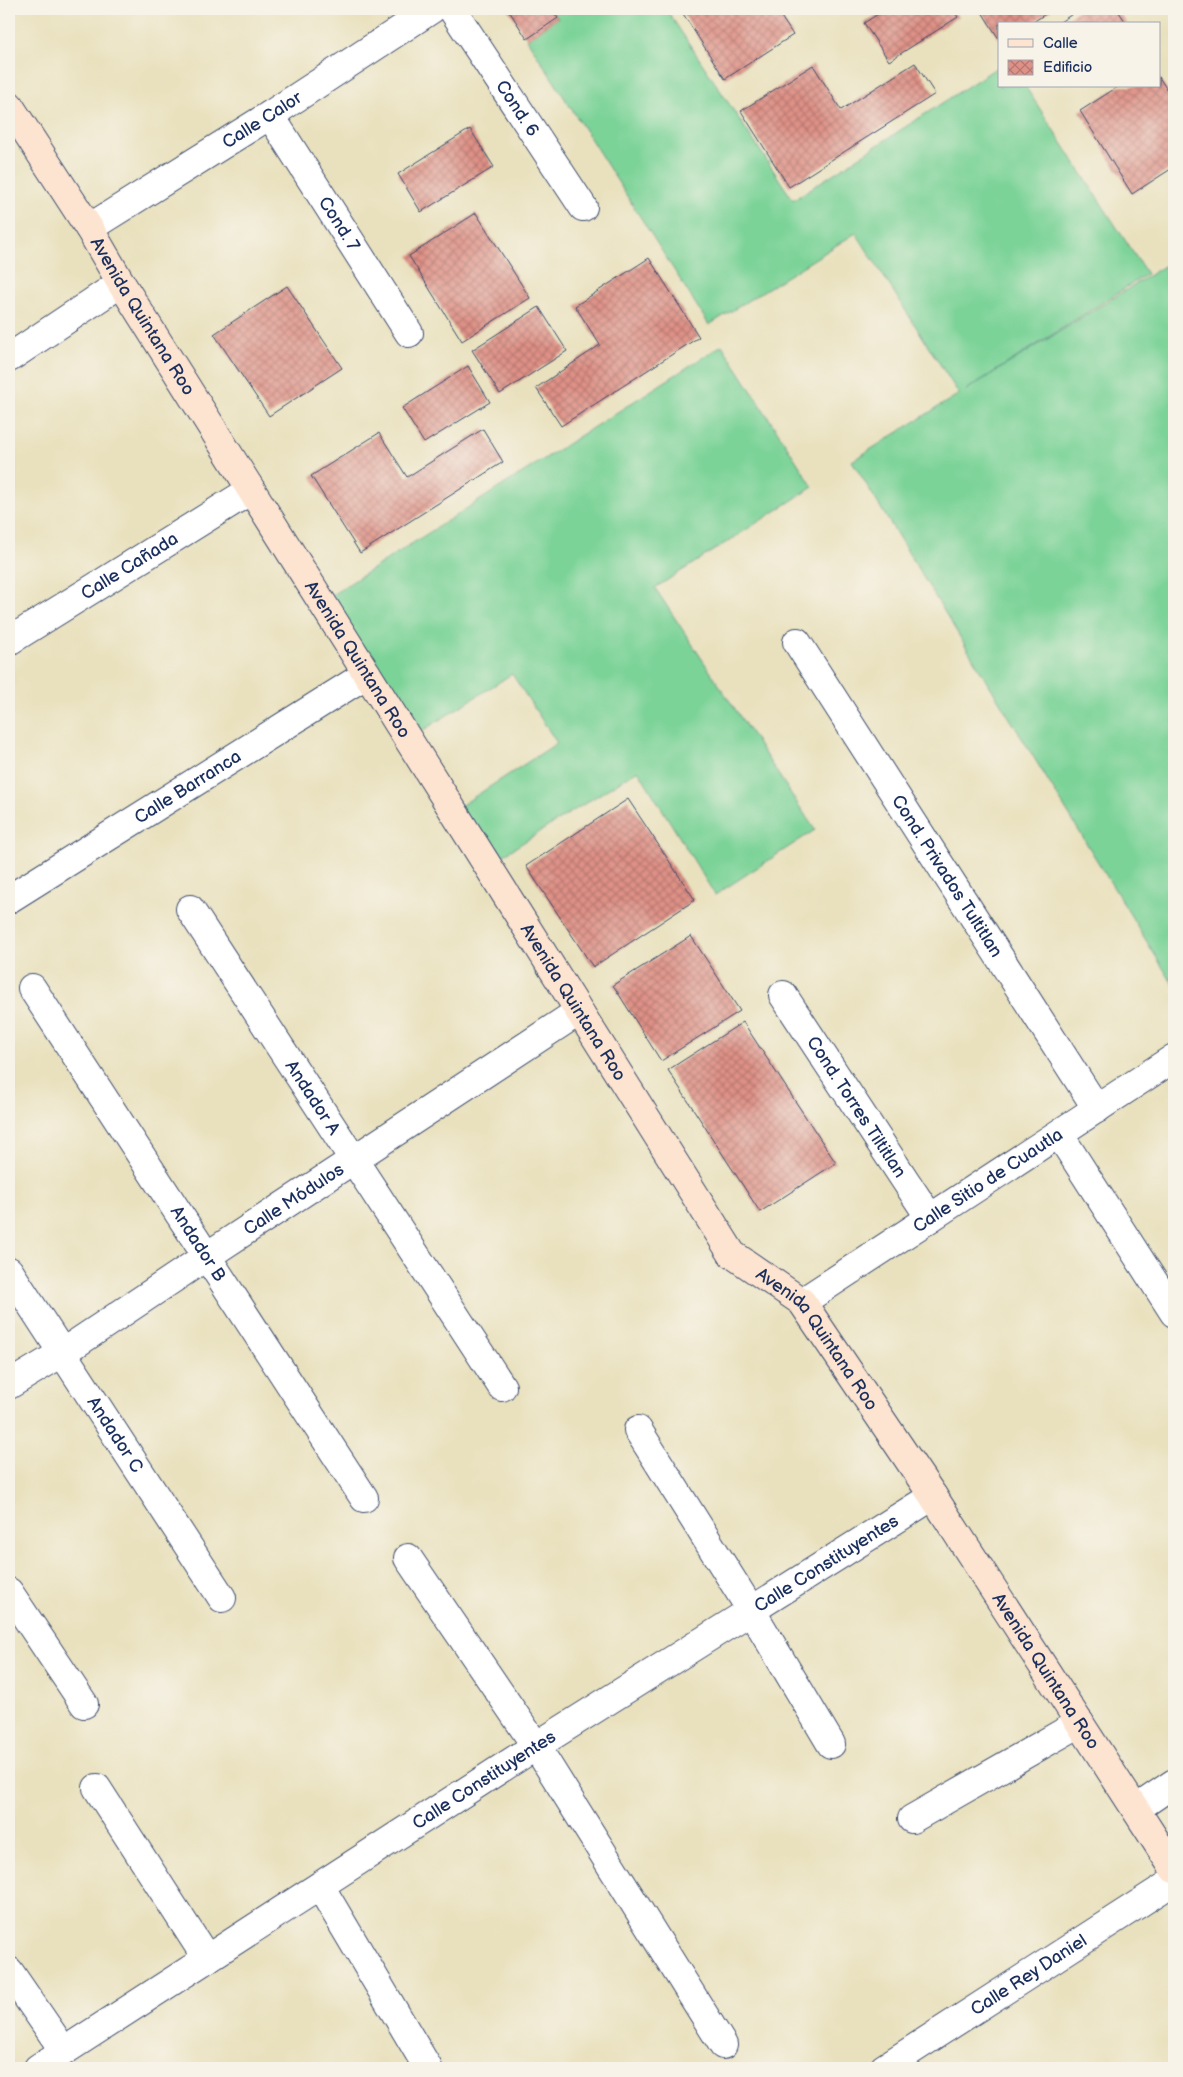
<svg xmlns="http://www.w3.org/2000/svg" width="1183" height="2077" font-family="'Balsamiq Sans',sans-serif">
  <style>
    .grass { fill: #7bd398; stroke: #4b817b }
    .building { fill: url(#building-cross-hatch) }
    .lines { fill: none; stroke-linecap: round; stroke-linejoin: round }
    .minor-casing { stroke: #3a4a6c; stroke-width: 30 }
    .secondary-casing { stroke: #3a4a6c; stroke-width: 30 }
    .minor { stroke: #fff; stroke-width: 28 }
    .secondary { stroke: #fde4d0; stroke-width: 28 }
    .labels { text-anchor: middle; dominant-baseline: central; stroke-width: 4; stroke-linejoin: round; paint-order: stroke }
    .street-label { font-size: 18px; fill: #1b2f5e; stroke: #f7f3e8 }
  </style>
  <defs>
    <pattern id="building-cross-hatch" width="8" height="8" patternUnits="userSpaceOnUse" patternTransform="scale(1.25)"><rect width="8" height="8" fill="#df9186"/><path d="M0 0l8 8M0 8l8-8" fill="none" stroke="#b47771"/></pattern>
  </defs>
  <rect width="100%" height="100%" fill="#f7f3e8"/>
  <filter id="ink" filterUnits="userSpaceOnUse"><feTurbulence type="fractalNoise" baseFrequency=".02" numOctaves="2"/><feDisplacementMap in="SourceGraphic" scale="10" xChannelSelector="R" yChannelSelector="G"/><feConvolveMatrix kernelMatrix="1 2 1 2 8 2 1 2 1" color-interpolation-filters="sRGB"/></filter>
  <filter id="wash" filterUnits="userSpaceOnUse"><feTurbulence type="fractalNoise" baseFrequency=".0096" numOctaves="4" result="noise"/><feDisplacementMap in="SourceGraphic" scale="20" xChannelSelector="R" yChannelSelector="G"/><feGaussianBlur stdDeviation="1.12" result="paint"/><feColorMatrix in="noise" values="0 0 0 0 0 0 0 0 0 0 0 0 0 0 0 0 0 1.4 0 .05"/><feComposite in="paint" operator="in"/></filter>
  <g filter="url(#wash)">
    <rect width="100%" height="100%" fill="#e9e1be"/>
    <g class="grass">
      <polygon points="551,9 666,9 793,200 999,66 999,86 1025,86 1147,274 966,390 1174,260 1174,986 852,461 959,394 856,233 709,325 527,39 558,18"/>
      <polygon points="722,345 813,487 655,588 815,830 715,895 638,770 489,864 454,810 557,743 512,674 414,736 330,596"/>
    </g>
    <g id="blocks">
      <g class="building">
        <polygon points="508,9 551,9 558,18 527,39"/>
        <polygon points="680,9 776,9 793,35 725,79"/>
        <polygon points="886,9 952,9 958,17 889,61 864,23"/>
        <polygon points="980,9 1053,9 1030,24 999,24 999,39"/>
        <polygon points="1080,9 1117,9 1127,24 1057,24"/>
        <polygon points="915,63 935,94 789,187 741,111 813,65 841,110"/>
        <polygon points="1159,77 1174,101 1174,167 1132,194 1080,111 1119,86 1159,86"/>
        <polygon points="470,129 494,167 421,212 398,174"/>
        <polygon points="476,213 530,298 462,341 409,256"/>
        <polygon points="649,258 699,337 561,426 536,388 600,345 575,306"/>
        <polygon points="287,286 342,368 269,416 214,334"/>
        <polygon points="539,307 567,351 500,394 472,350"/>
        <polygon points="468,366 490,402 424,443 402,408"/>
        <polygon points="483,429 503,462 360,553 311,476 379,433 407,477"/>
        <polygon points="628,799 695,900 593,967 526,866"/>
        <polygon points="691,936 740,1011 661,1061 613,985"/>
        <polygon points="743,1022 836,1163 760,1212 668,1070"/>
      </g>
    </g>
  </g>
  <g filter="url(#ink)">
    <use href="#blocks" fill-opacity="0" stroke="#3a4a6c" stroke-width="1"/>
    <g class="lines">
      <defs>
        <g id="minor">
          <path id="s1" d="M452 9 583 207"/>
          <path id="s2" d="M270 115 409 333"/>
          <path id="s3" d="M89 228 270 115 432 9"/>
          <polyline points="9,358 121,283"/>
          <path id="s4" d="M9 641 251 490"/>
          <path id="s5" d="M797 642 1097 1109"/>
          <path id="s6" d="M9 899 367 674"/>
          <path id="s7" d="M190 909 502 1387"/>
          <path id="s8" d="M32 988 364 1498"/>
          <path id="s9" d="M783 995 930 1218"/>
          <polyline points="1059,1134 1174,1313"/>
          <path id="s10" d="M9 1271 222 1598"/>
          <path id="s11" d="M802 1302 1174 1058"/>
          <path id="s12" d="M9 1385 62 1353 207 1256 578 1012"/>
          <polyline points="638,1430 751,1610 831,1744"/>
          <polyline points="408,1558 536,1746 723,2045"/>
          <polyline points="9,1592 84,1704"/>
          <polyline points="97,1788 207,1959"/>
          <polyline points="1136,1809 1174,1783"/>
          <polyline points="912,1819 1080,1723"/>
          <polyline points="320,1886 428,2068"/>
          <polyline points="9,1971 64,2051"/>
          <path id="s13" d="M38 2068 536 1746 933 1496"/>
          <path id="s14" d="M884 2068 1174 1881"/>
        </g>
        <g id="secondary">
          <path id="s15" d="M9 105 89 228 121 283 732 1254 802 1302 933 1496 1174 1869"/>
        </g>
      </defs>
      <use href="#minor" class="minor-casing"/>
      <use href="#secondary" class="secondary-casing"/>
      <use href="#minor" class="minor"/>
      <use href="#secondary" class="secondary"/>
    </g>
  </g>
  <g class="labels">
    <g class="street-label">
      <text stroke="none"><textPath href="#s1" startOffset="119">Cond. 6</textPath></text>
      <text stroke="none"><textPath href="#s3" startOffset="204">Calle Calor</textPath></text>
      <text stroke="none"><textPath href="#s2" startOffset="129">Cond. 7</textPath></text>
      <text stroke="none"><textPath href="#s15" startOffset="250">Avenida Quintana Roo</textPath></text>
      <text stroke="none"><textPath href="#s4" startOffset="142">Calle Cañada</textPath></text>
      <text stroke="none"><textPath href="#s15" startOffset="655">Avenida Quintana Roo</textPath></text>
      <text stroke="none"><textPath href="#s6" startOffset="211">Calle Barranca</textPath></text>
      <text stroke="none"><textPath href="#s5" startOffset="278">Cond. Privados Tultitlan</textPath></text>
      <text stroke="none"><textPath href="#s15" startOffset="1060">Avenida Quintana Roo</textPath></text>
      <text stroke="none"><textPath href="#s7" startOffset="225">Andador A</textPath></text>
      <text stroke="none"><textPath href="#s9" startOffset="134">Cond. Torres Tiltitlan</textPath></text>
      <text stroke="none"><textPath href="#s11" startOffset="222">Calle Sitio de Cuautla</textPath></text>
      <text stroke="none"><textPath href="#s12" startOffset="340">Calle Módulos</textPath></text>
      <text stroke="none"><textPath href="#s8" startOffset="305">Andador B</textPath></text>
      <text stroke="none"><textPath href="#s15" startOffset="1480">Avenida Quintana Roo</textPath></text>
      <text stroke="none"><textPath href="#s10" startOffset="195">Andador C</textPath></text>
      <text stroke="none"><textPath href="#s13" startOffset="936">Calle Constituyentes</textPath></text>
      <text stroke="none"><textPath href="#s15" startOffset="1885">Avenida Quintana Roo</textPath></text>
      <text stroke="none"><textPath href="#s13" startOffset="531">Calle Constituyentes</textPath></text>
      <text stroke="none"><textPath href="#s14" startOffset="172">Calle Rey Daniel</textPath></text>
    </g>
  </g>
  <rect width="1183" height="2077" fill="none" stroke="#f7f3e8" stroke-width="30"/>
  <rect x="998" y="22" width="162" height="65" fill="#f7f3e8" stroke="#9fa5b1"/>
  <rect x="1008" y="39" width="25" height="8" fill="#fde4d0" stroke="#9fa5b1"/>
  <text x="1043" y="48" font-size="15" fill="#1b2f5e">Calle</text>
  <rect x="1008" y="60" width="25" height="15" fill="url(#building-cross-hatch)" stroke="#9fa5b1"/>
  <text x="1043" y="72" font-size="15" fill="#1b2f5e">Edificio</text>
</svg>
